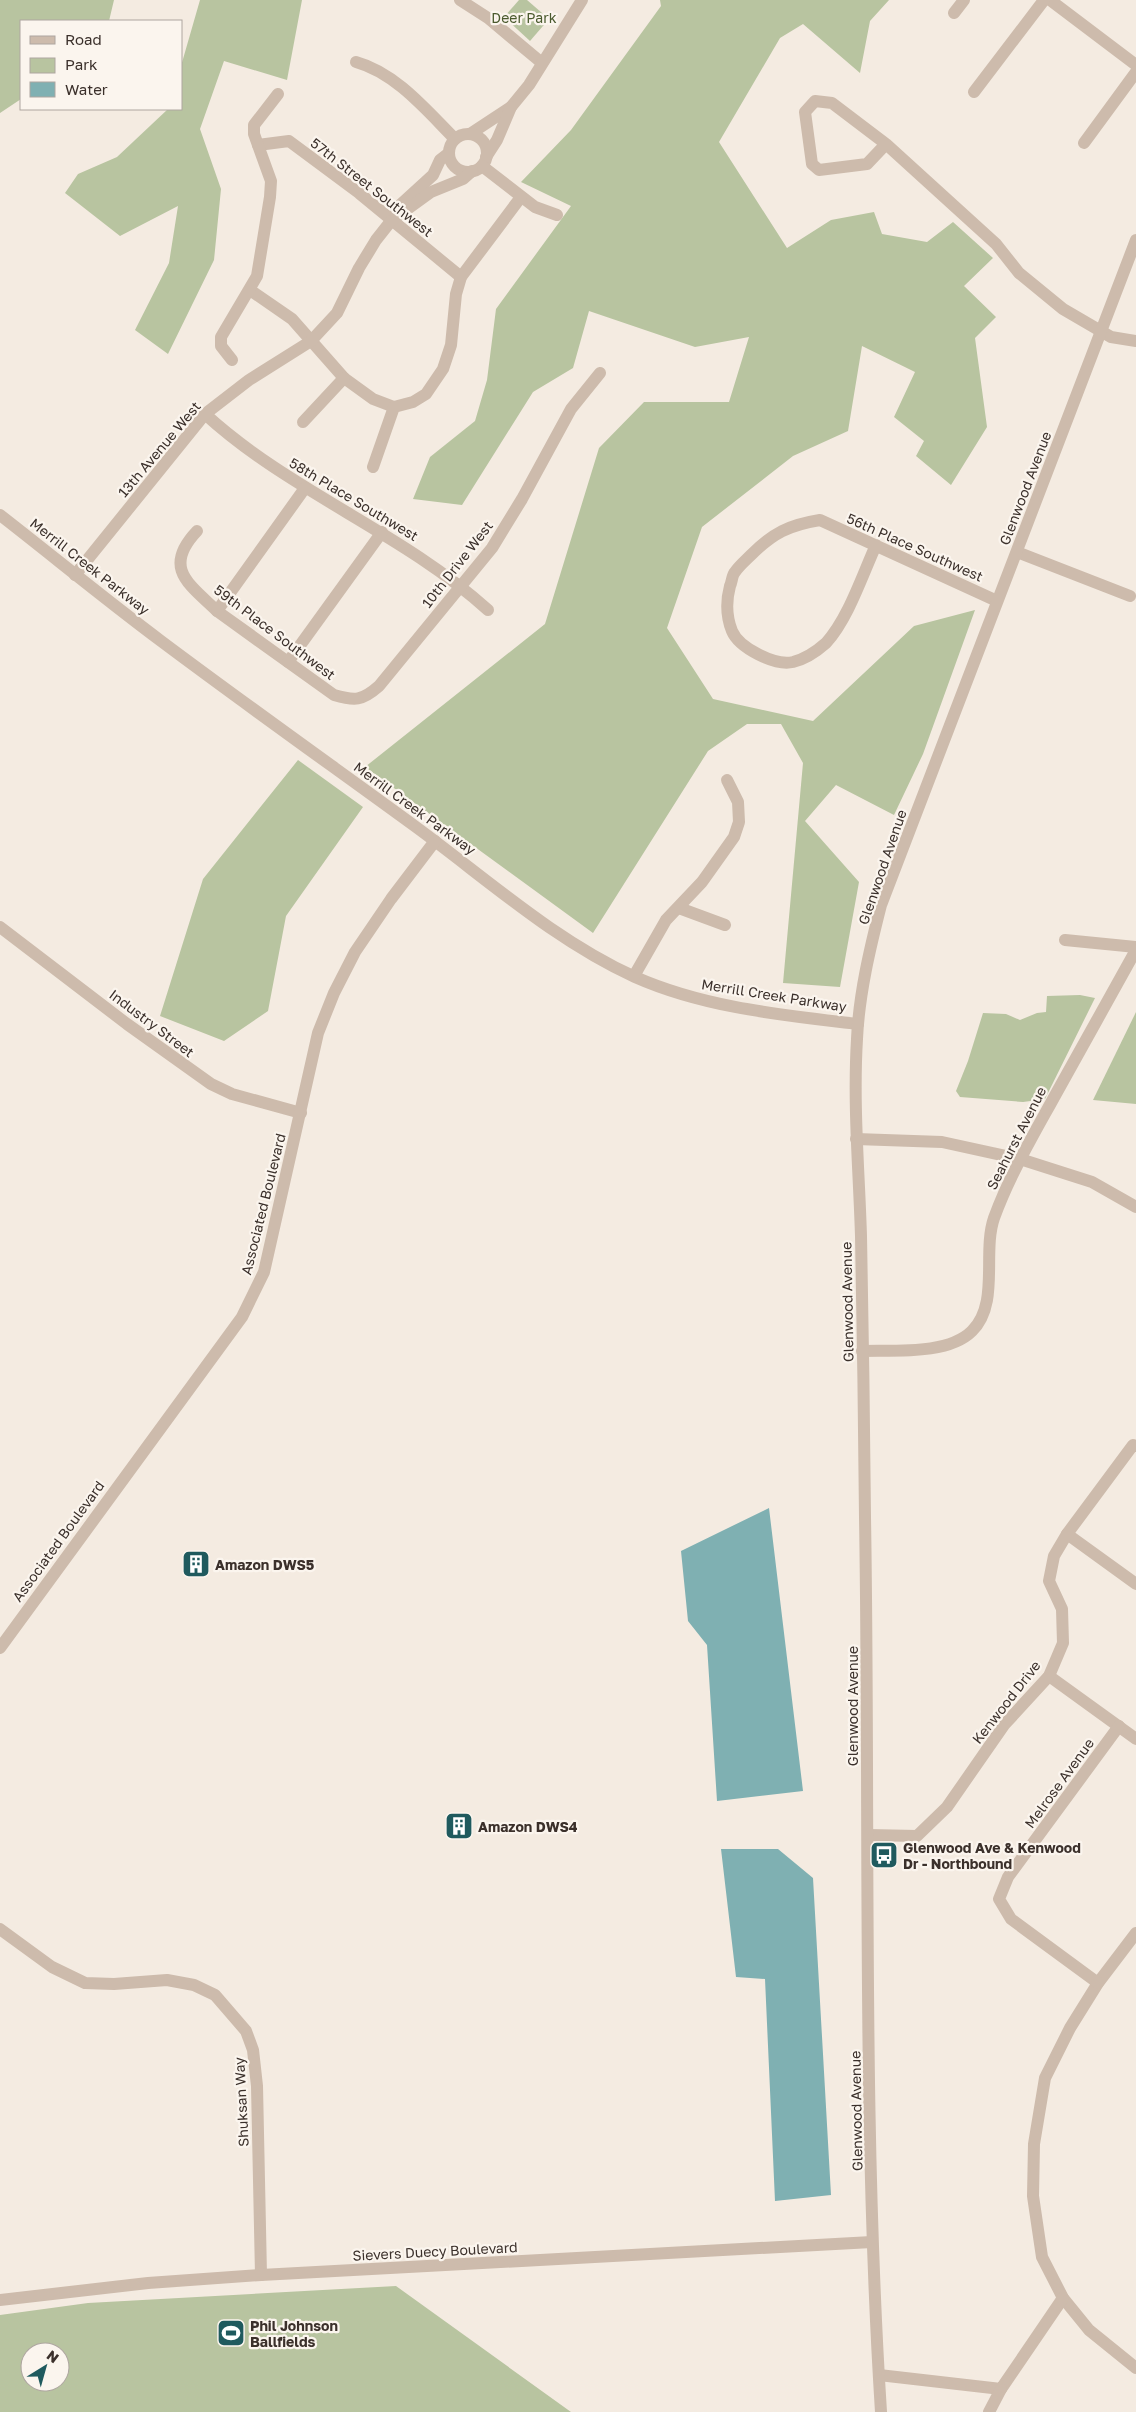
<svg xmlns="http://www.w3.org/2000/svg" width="1136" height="2412" font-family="'Golos Text',sans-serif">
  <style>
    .green { fill: #b8c4a0; fill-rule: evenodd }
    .water { fill: #7fb0b2 }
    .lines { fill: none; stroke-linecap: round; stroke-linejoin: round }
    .minor { stroke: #cdbbac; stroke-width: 12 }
    .labels { text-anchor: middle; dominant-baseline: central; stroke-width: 4.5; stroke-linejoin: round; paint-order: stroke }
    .park-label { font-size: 14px; fill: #4a5a2e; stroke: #fbf5ee }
    .street-label { font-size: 14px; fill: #3b302b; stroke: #fbf5ee }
    .poi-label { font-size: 14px; font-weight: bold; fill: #3b302b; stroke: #fbf5ee; text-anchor: start }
  </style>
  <rect width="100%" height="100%" fill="#f4ebe1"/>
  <g class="green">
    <polygon points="0,0 114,0 109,21 21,21 21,99 0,113"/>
    <polygon points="200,0 302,0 287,80 224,61 200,129 221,189 214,260 168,354 135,330 169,263 178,206 120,236 65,193 78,174 117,157 168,109 181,109 181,66"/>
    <polygon points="519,0 527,0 549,19 530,41 504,17"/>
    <polygon points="660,0 889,0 870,21 860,73 803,24 780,38 719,142 787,248 831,220 874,212 882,234 927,242 953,222 993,258 964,286 996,317 975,338 987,427 951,485 916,456 924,441 894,417 915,372 862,346 848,431 793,456 702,527 667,628 713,699 813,721 914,626 975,610 923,754 894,815 836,785 805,821 859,882 840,987 783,983 803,763 781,724 747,724 708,751 593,933 365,767 545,624 599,448 644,402 729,402 749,337 695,347 589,311 573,368 533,392 462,505 413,499 430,457 475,421 487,380 496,309 571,206 521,182 571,130 661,6"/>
    <polygon points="298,760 363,807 286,916 268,1011 224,1041 160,1016 203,879"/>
    <polygon points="1080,995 1095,998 1045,1099 1023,1102 960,1097 956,1091 968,1061 983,1013 1006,1014 1020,1020 1037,1013 1046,1012 1047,996"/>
    <polygon points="1136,1012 1136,1104 1093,1100"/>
    <path d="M396 2286 571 2412H0V2315L88 2303ZM30 2352H60V2382H30Z"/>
  </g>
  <g class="water">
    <polygon points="769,1508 803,1791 717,1801 707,1645 688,1621 681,1551"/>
    <polygon points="721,1849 778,1849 813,1878 831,2195 775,2201 765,1979 736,1977"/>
  </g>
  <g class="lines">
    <g class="minor">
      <polyline points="460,0 488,18 542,63"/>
      <polyline points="1050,0 1136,65"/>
      <polyline points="954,13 964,0"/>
      <path d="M356 62C396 73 427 111 455 139"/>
      <polyline points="974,92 1044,0"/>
      <polyline points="470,134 511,107 529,85 582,0"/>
      <circle cx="468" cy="153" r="19"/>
      <polyline points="1084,143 1136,72"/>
      <polyline points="886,144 867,164 819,170 812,164 805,112 815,101 832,103 886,144 996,244 1019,273 1063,309 1111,337 1136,341"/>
      <polyline points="258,145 289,141 359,193 461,277"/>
      <polyline points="486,157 497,140 511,107"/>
      <polyline points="482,166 535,207 557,215"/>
      <polyline points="396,212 398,207 433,175 440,160 449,153"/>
      <polyline points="250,290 292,319 344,378 373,399 394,407"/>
      <polyline points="232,360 221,346 221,337 257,276 270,197 271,181 254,134 254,125 278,94"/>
      <path d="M205 414C290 492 402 532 488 610"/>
      <polyline points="303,422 344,378"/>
      <polyline points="373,467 394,407 413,402 426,394 443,369 451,345 456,294 461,277 521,197"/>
      <path d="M0 515C54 557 106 600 161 641 245 704 331 765 416 827 487 879 554 940 635 977 705 1008 783 1015 858 1024"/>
      <path d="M197 531C162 568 189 584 217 611L334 695C355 701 362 701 379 686L492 548 522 499 571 409 600 373"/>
      <path d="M876 545C862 576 848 619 826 643 817 651 805 659 793 662 775 666 739 648 732 631 726 616 726 601 730 586 732 582 732 575 735 572 739 566 746 560 751 555 773 533 789 525 820 520L997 601"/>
      <polyline points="1017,552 1130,596"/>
      <polyline points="75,575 205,414 249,380 311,341 337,313 359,268 376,240 391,221 431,192 463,179 472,171"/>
      <polyline points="217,611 305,488"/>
      <polyline points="288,662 382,532"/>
      <polyline points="679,908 725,925"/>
      <polyline points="0,927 127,1024 211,1084 232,1094 301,1113"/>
      <polyline points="1065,940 1136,947"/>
      <polyline points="634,976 666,920 702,882 734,837 739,822 738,802 727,780"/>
      <polyline points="856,1139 942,1142 1020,1159 1092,1182 1136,1207"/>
      <path d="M862 1351C895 1350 948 1355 972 1331 1000 1303 982 1253 994 1218 1010 1174 1034 1134 1057 1092 1083 1045 1110 997 1136 950"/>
      <polyline points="1067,1534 1136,1584"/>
      <polyline points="0,1648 242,1317 264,1272 318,1033 334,993 355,952 391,899 435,841"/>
      <polyline points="1049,1676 1136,1739"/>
      <polyline points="868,1835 917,1836 947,1807 1004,1725 1049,1676 1063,1643 1062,1609 1049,1581 1054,1556 1067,1534 1133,1445 1136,1446"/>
      <polyline points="0,1929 52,1967 85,1983 114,1984 167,1980 194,1985 215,1995 246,2031 253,2050 257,2086 261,2275"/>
      <polyline points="1136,1933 1098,1983 1070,2028 1045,2078 1034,2144 1033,2196 1042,2257 1063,2298 1089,2330 1136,2368"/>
      <polyline points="1098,1983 1011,1919 999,1899 1008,1877 1119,1726"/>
      <polyline points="0,2300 148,2283 261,2275 872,2242"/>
      <polyline points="879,2375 1001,2389 1063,2298"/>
      <path d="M881 2412C862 2114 870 1815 865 1517 864 1423 863 1330 861 1236 859 1170 853 1105 857 1039 859 994 870 948 881 905L1136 240"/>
      <polyline points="989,2412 1001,2389"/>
    </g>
  </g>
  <defs>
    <symbol id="building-square" viewBox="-11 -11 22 22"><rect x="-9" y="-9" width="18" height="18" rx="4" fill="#1f5a5e" stroke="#fbf5ee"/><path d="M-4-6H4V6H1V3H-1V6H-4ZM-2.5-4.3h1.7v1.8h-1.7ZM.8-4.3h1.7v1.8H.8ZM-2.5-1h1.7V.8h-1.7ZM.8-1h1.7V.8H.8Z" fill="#fff"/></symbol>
    <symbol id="bus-square" viewBox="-11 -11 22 22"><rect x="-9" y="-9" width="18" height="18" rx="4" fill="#1f5a5e" stroke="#fbf5ee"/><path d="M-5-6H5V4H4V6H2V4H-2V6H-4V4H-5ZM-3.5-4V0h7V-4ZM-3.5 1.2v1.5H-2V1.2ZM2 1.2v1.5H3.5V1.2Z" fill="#fff"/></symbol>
    <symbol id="stadium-square" viewBox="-11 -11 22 22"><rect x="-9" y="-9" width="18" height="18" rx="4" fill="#1f5a5e" stroke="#fbf5ee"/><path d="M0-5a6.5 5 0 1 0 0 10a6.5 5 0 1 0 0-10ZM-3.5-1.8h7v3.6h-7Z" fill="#fff"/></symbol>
  </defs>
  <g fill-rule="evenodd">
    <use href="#building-square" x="180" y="1548" width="32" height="32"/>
    <use href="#building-square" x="443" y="1810" width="32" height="32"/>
    <use href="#bus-square" x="868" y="1839" width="32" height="32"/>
    <use href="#stadium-square" x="215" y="2317" width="32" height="32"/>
  </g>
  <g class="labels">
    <g class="park-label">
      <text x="524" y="17">Deer Park</text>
    </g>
    <g class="street-label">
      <text transform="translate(372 187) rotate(38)">57th Street Southwest</text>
      <text transform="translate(159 449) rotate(-50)">13th Avenue West</text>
      <text transform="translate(1025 488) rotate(-69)">Glenwood Avenue</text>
      <text transform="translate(354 499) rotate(31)">58th Place Southwest</text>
      <text transform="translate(915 547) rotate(24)">56th Place Southwest</text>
      <text transform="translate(457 564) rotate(-52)">10th Drive West</text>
      <text transform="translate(90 566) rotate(38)">Merrill Creek Parkway</text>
      <text transform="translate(275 632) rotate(37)">59th Place Southwest</text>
      <text transform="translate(415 808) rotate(36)">Merrill Creek Parkway</text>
      <text transform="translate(882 867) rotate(-71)">Glenwood Avenue</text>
      <text transform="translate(774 995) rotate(9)">Merrill Creek Parkway</text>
      <text transform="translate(152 1023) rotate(37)">Industry Street</text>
      <text transform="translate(1016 1138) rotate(-63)">Seahurst Avenue</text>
      <text transform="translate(263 1204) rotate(-76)">Associated Boulevard</text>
      <text transform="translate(847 1302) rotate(-91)">Glenwood Avenue</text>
      <text transform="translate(58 1541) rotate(-54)">Associated Boulevard</text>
      <text transform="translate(1006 1702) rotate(-52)">Kenwood Drive</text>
      <text transform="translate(852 1706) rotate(-90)">Glenwood Avenue</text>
      <text transform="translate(1059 1783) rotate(-54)">Melrose Avenue</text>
      <text transform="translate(241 2102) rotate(-93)">Shuksan Way</text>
      <text transform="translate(856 2111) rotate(-91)">Glenwood Avenue</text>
      <text transform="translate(435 2251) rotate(-3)">Sievers Duecy Boulevard</text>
    </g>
    <g class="poi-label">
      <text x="215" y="1564">Amazon DWS5</text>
      <text x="478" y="1826">Amazon DWS4</text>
      <text x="903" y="1847">Glenwood Ave &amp; Kenwood<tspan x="903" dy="16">Dr - Northbound</tspan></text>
      <text x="250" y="2325">Phil Johnson<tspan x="250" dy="16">Ballfields</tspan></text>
    </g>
  </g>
  <rect x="20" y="20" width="162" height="90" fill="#fbf5ee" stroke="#aea6a0"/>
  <rect x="30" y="36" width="25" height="8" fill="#cdbbac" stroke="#aea6a0"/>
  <text x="65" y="45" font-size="15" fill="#3b302b">Road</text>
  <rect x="30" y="58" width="25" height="15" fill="#b8c4a0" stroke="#aea6a0"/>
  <text x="65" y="70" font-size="15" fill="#3b302b">Park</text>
  <rect x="30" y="82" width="25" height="15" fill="#7fb0b2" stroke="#aea6a0"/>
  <text x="65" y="95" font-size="15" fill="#3b302b">Water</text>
  <g transform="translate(45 2367) rotate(37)"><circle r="24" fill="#fbf5ee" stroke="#aea6a0"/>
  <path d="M0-4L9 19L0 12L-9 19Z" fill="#1f5a5e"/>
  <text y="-8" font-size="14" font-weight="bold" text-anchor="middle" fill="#3b302b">N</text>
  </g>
</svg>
